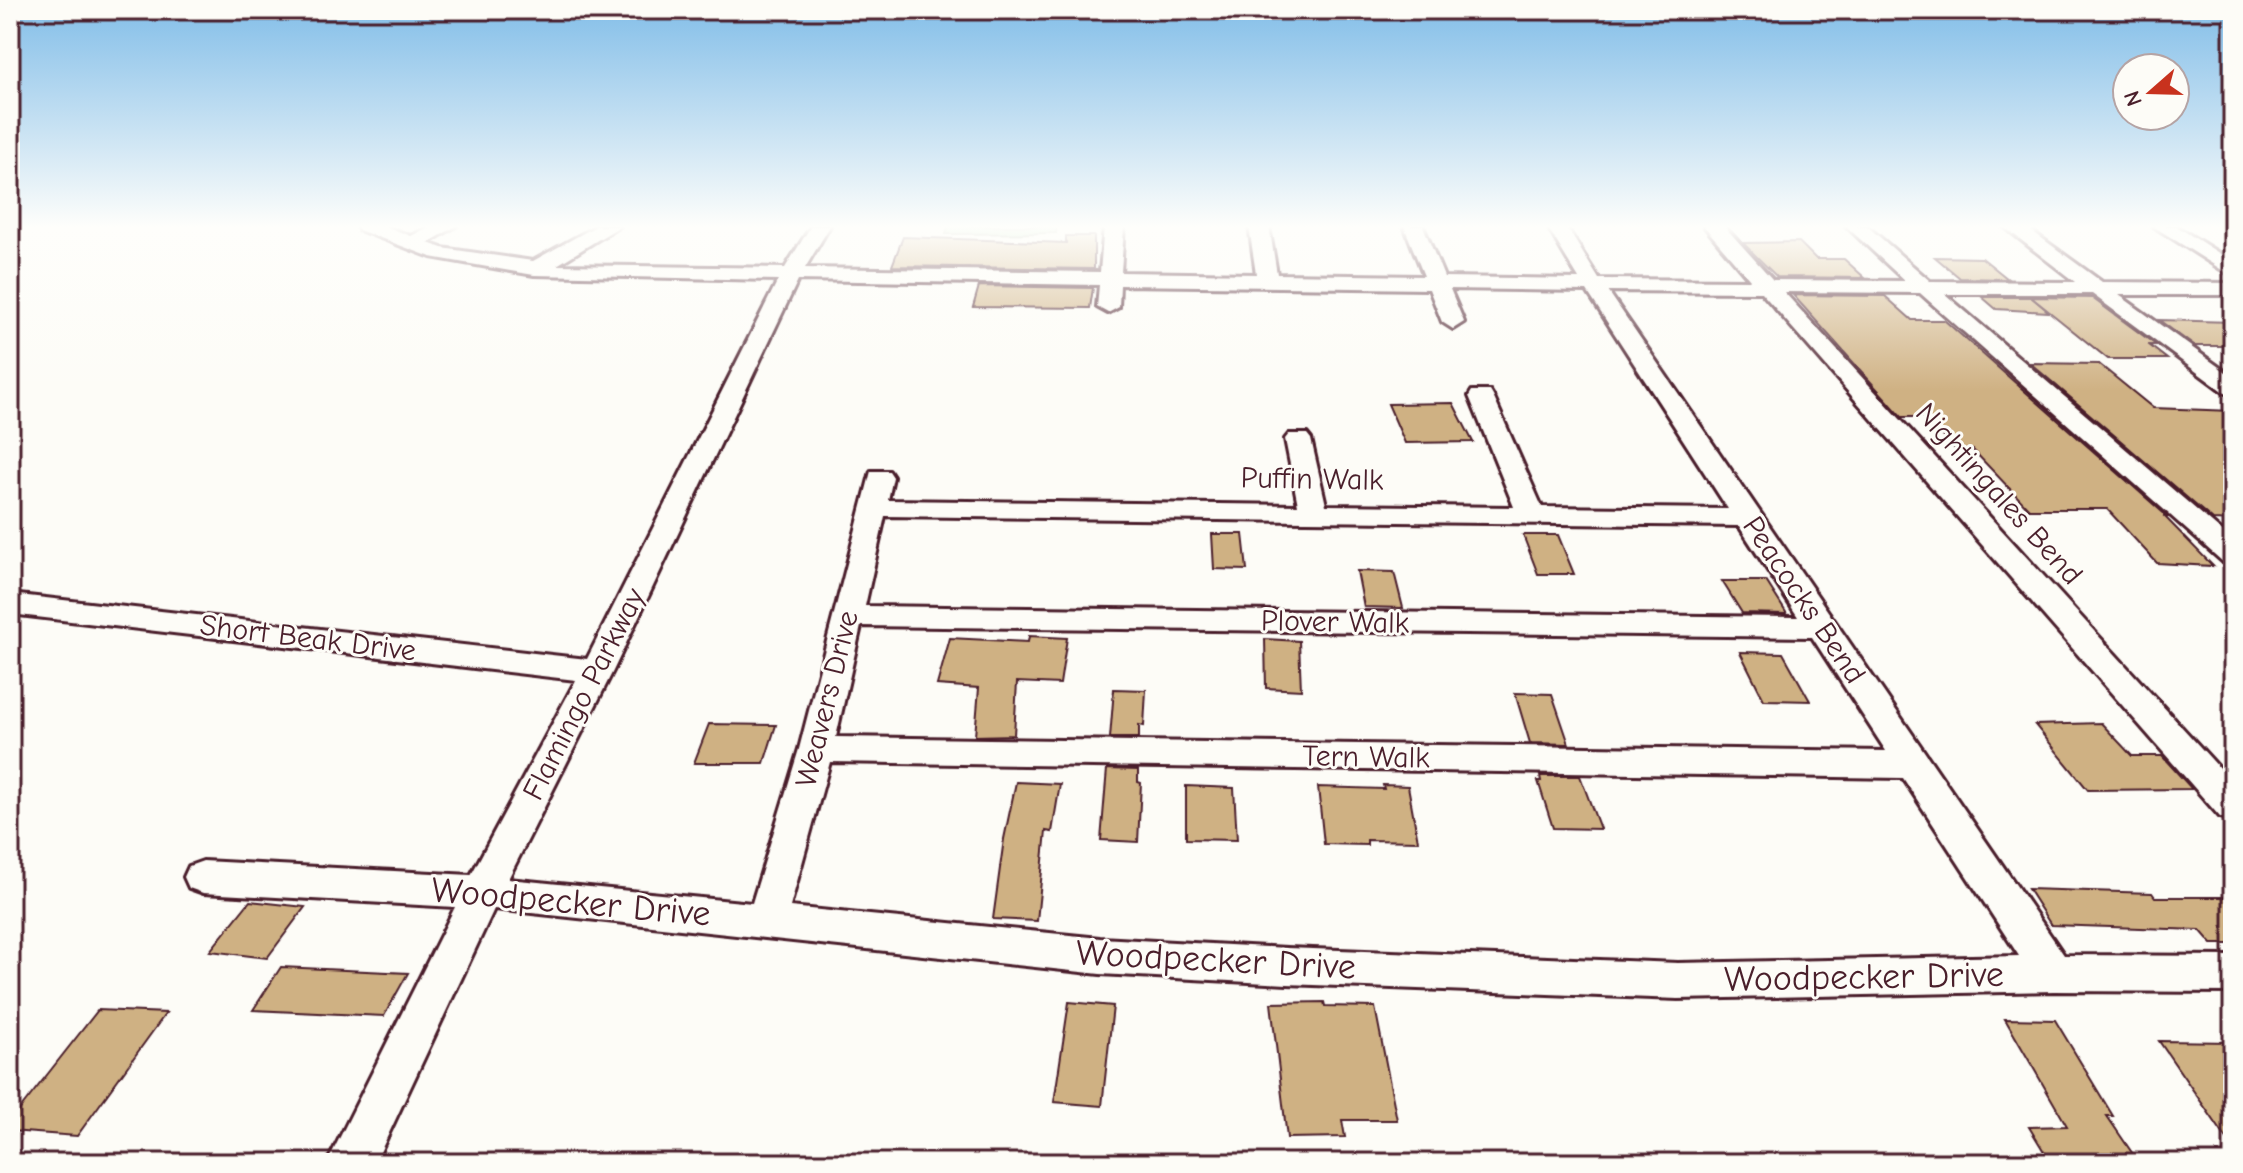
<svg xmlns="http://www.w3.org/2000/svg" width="2243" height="1173" font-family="'Comic Neue',sans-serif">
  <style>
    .green { fill: #9bdba4; stroke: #727d68; stroke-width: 2 }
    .building { fill: #cfb183; stroke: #4a1f2b; stroke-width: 2 }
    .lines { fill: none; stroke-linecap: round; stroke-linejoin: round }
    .street-casing { stroke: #4a1f2b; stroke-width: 6 }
    .street { fill: #fdfcf7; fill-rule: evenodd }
    .labels { text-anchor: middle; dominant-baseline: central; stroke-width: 6; stroke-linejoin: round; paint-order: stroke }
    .street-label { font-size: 30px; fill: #4a1f2b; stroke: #fdfcf7 }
    .near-street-label { font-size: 36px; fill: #4a1f2b; stroke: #fdfcf7 }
  </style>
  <rect width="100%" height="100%" fill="#fdfcf7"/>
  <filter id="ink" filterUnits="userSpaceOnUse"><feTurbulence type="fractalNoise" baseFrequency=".0125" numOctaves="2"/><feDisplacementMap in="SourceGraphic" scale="16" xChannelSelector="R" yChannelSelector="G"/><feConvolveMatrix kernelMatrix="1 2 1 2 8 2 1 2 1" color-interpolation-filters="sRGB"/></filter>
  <g filter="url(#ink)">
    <polygon class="green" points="948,226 1057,226 1056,233 946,234"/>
    <g class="building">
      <polygon points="1066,236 1094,236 1094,269 892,266 903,237 1066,243"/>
      <polygon points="1799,242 1816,259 1844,259 1865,278 1777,277 1743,243"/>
      <polygon points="1935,257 1982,258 2008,279 1960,278"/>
      <polygon points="979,286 1093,288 1090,308 973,307"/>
      <polygon points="1793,295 1885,296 1912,320 1944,320 2168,517 2165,517 2213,566 2157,563 2107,509 2029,509 1973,450 1956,450 1925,417 1902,417"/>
      <polygon points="1982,297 2031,297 2049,312 1996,309"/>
      <polygon points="2031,297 2092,298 2156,345 2149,345 2167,359 2108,359"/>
      <polygon points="2159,320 2233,322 2233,346 2194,346"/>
      <polygon points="2030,363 2099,364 2153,408 2233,411 2233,521 2213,520"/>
      <polygon points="1453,403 1473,442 1405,443 1388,404"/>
      <polygon points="1212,534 1243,534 1247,570 1214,569"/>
      <polygon points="1523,535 1558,535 1574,574 1538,574"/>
      <polygon points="1357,571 1394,572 1403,608 1364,607"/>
      <polygon points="1722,581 1766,581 1787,614 1742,613"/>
      <polygon points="1029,636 1067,638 1060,684 1017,682 1014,735 975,736 979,688 937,685 950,638 1028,642"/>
      <polygon points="1265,639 1299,641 1301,690 1266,688"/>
      <polygon points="1740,652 1783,653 1810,701 1764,700"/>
      <polygon points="1114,689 1146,690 1144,726 1139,725 1139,738 1110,738"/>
      <polygon points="1515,693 1552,694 1569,744 1530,743"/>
      <polygon points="2101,723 2132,756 2162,756 2192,789 2088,790 2035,725"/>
      <polygon points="709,724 776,725 764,763 694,763"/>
      <polygon points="1107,769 1138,770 1138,782 1141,783 1138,842 1101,840"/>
      <polygon points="1540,776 1580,776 1600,829 1553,828 1538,781 1541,781"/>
      <polygon points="1016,782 1060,784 1052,832 1046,831 1037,921 993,919 1004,839"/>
      <polygon points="1383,785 1408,786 1418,841 1367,840 1367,845 1324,844 1318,787 1384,789"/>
      <polygon points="1186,786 1234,788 1237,840 1186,839"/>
      <polygon points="2028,889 2152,893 2155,897 2233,897 2233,944 2212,944 2200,930 2051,925"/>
      <polygon points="250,901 305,907 267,958 210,951"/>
      <polygon points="281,967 408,973 384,1016 253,1010"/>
      <polygon points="1069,1002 1113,1006 1102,1106 1054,1102"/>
      <polygon points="1324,1002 1325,1006 1375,1007 1397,1120 1342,1120 1345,1137 1287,1138 1271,1003"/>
      <polygon points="98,1010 166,1013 77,1136 10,1131 10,1122"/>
      <polygon points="2005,1019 2055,1020 2113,1116 2107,1116 2139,1163 2051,1163 2029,1127 2067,1126"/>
      <polygon points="2159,1041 2233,1042 2233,1148"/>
    </g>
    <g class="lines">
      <defs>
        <g id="street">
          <path d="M357 226H385L411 236 431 226H456L428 243 442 248 533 261 596 226H620L557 265 785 268 811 226H830L805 268 1100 272 1104 226H1124L1121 272 1256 274 1249 226H1269L1277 274 1424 276 1404 226H1423L1444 277 1579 279 1547 226H1566L1599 279 1750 280 1704 226H1724L1773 280 1905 281 1846 226H1867L1930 281 2075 282 2003 226H2025L2102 282 2233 283V295H2119L2233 377V395L2225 393 2092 294H1945L2233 541V565L2223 562 1920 293 1784 292 2233 783V821L2220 817 1761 292 1608 291 2064 955 2233 956V992L2053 991 1678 999 1287 984 1100 974 494 909 375 1163H327L455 907 203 893 189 888 184 877 189 866 203 861 471 875 576 680 19 615 10 612V598L19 595 587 659 778 280 534 275 431 257 359 230ZM798 280 1099 285 1097 307 1108 313 1119 307 1120 285 1429 289 1442 322 1453 329 1464 322 1450 289 1587 291 1728 509 1542 507 1493 396 1490 391H1472L1469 396 1514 507 1326 505 1311 439 1307 434H1289L1285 439 1298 505 888 500 893 477 889 471H871L799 749 752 903 508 879 613 671ZM885 516 1739 526 1798 617 865 606ZM861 626 1812 637 1886 751 836 737ZM830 762 1903 778 2019 956 1678 963 1287 948 1100 938 790 907Z"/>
          <polygon points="2153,226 2176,226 2233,262 2233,277"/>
        </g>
      </defs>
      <use href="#street" class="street-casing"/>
      <use href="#street" class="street"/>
    </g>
  </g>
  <linearGradient id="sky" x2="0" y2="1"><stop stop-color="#81bde8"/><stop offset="0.58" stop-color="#fefefb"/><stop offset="1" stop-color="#fefefb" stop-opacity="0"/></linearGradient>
  <rect width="2243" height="391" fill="url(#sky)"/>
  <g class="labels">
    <g class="street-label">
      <text transform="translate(1312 479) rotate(1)">Puffin Walk</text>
      <text transform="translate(1999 494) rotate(48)">Nightingales Bend</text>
      <text transform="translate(1804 600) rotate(56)">Peacocks Bend</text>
      <text transform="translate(1335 622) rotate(1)">Plover Walk</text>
      <text transform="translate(308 638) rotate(7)">Short Beak Drive</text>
      <text transform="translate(584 694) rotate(-63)">Flamingo Parkway</text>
      <text transform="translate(827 699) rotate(-76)">Weavers Drive</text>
      <text transform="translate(1366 757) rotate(1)">Tern Walk</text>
    </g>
    <g class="near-street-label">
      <text transform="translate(571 902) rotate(5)">Woodpecker Drive</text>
      <text transform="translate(1216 960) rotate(3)">Woodpecker Drive</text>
      <text transform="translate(1864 977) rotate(-1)">Woodpecker Drive</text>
    </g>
  </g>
  <rect width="2243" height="1173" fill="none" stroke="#fdfcf7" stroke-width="40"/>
  <rect x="20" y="20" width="2203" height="1133" fill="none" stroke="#4a1f2b" stroke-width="3" filter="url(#ink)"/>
  <g transform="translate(2151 92) rotate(250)"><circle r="38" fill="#fdfcf7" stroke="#b5a4a5" stroke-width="2"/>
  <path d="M0-6L14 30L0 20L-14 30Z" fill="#c8321e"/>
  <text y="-12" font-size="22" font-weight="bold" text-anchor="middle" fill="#4a1f2b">N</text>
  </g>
</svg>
